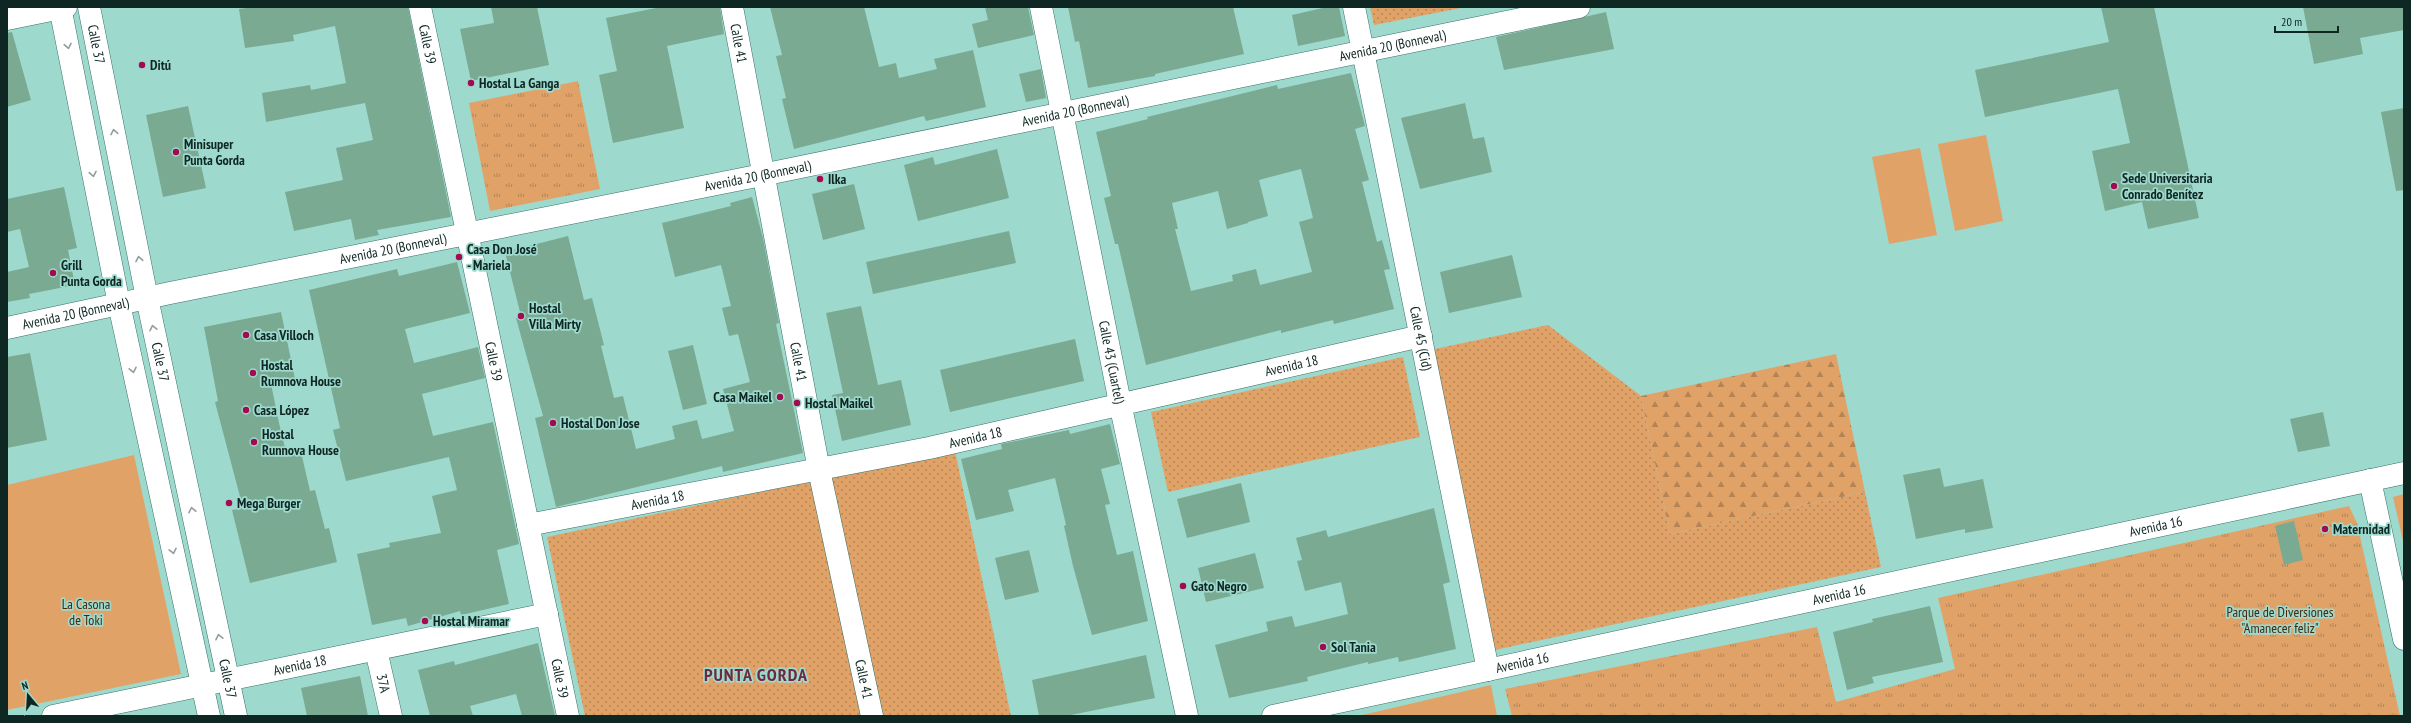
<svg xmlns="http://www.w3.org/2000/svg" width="2411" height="723" font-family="'PT Sans Narrow',sans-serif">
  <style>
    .grass { fill: url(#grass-dots) }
    .forest { fill: url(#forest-firs) }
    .park { fill: url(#park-tufts) }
    .garden { fill: #e1a268 }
    .building { fill: #7aaa92; fill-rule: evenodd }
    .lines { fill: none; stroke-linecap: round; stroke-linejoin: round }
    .minor-casing { stroke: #377067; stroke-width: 23 }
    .major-casing { stroke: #377067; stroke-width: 23 }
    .minor { stroke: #fff; stroke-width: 22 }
    .major { stroke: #fff; stroke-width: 22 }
    .oneway { stroke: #939e9c }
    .poi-dot { fill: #a10c50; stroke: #9ed9ce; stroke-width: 1.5 }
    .labels { text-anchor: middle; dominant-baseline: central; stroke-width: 3.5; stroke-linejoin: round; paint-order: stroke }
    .street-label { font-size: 14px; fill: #0f2723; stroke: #9ed9ce }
    .poi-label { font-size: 14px; font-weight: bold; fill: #0f2723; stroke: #9ed9ce; text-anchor: start }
    .park-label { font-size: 14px; fill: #45290e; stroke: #9ed9ce }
    .district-label { font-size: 18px; font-weight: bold; letter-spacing: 1px; fill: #6e2940; stroke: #9ed9ce }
  </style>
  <defs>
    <pattern id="grass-dots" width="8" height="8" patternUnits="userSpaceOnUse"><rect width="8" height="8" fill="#e1a268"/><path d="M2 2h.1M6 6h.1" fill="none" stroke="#b58455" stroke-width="1.8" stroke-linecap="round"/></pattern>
    <pattern id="forest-firs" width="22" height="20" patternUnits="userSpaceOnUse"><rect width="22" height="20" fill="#e1a268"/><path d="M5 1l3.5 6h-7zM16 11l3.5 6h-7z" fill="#b58455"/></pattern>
    <pattern id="park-tufts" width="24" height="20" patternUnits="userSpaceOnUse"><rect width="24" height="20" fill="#e1a268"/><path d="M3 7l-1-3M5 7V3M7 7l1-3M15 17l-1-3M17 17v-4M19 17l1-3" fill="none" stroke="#b58455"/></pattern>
  </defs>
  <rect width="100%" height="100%" fill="#9ed9ce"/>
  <g class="grass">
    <polygon points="1370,7 1466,7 1374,25"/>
    <polygon points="1548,325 1641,396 1670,534 1865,492 1881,567 1495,650 1430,350"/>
    <polygon points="1403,357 1420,437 1168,492 1151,412"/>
    <polygon points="955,451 1011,716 585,716 547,537"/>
  </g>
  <polygon class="forest" points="1836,354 1865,492 1670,534 1641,396"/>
  <g class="park">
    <polygon points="578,81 600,189 490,211 469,103"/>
    <polygon points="2349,506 2357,523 2400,716 1512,716 1505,689 1817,627 1836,702 1955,669 1938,598"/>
  </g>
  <g class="garden">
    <polygon points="1986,135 2003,221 1955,231 1938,144"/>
    <polygon points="1920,148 1937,235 1889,244 1872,157"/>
    <polygon points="134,455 181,674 7,710 7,485"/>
    <polygon points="2404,494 2404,545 2393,497"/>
    <polygon points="1491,685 1497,716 1358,716"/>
  </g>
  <g class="building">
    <polygon points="254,7 408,7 451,217 377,230 379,235 355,240 351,219 294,231 285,192 343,180 336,148 373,140 365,103 266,122 262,93 310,85 311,90 346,83 335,26 293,35 294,41 245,48 239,9"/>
    <polygon points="491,7 537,7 549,65 471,81 460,29 494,23"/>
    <polygon points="661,7 720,7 724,34 667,46 684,128 613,143 599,75 617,71 606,18"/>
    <polygon points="770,7 864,7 879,67 896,63 899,78 937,69 934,59 973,50 986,107 926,121 924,116 794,149 782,99 786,98 776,56 782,55"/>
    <polygon points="985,7 1028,7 1034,35 978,48 972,24 988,20"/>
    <polygon points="1068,7 1233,7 1244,54 1155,74 1155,76 1088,88 1079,41 1075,42"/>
    <polygon points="1327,7 1339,7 1345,36 1298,46 1292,15"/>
    <polygon points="2101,7 2154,7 2199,218 2148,229 2142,202 2105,211 2092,151 2130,143 2118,89 1985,117 1975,70 2109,42"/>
    <polygon points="2303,7 2404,7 2404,30 2360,38 2363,54 2314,64"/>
    <polygon points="1606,12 1614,49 1504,70 1496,37"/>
    <polygon points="12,32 31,100 7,107 7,33"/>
    <polygon points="1041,69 1046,98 1026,102 1019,74"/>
    <path d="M1351 73 1365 126 1355 129 1369 180 1362 182 1377 242 1382 240 1390 269 1384 270 1394 309 1334 324 1333 320 1281 333V330L1146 365 1118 244H1115L1104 198 1111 196 1096 132 1148 119 1147 117 1277 85 1278 89ZM1301 169 1313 218 1299 222 1312 272 1260 285 1256 269 1232 275 1233 281 1191 291 1175 229H1178L1172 203 1218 191 1227 229 1248 223V222L1268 216 1259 180Z"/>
    <polygon points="1465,103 1473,139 1484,137 1492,172 1420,189 1401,118"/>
    <polygon points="188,106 206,188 163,197 146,115"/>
    <polygon points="2404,108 2404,190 2396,191 2381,112"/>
    <polygon points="997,149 1009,198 918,221 904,165 933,157 935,165"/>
    <polygon points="854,184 865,229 823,240 812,194"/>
    <polygon points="64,187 77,248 68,250 75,285 29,294 30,298 7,302 7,272 29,267 20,229 7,232 7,199"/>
    <polygon points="752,197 763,238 779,323 776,324 803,453 723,472 722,466 556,507 535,418 543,416 516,318 521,316 505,252 568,236 584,300 592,298 604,345 601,346 614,398 623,396 636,449 675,439 672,426 697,420 702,439 734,431 723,389 750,382 738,334 729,336 722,308 731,306 721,265 675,277 662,223 731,206 730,203"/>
    <polygon points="1009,231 1016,263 873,294 866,262"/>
    <polygon points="1512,255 1522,297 1449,313 1440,272"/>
    <polygon points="457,262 470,313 405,329 414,363 478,347 485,378 422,394 433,436 493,422 519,544 497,550 509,604 461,615 460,611 408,626 406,618 372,625 357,554 390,547 389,543 441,533 432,496 457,490 449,457 346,481 333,430 340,428 309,290 397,269 399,276"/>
    <polygon points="861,306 878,385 901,380 911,425 842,441 832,395 843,393 826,313"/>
    <polygon points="281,312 295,379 271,384 279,423 287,456 301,452 310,491 315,490 325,529 329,528 337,562 250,583 232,510 243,508 215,402 218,401 204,327"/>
    <polygon points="1075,339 1084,381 950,412 940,370"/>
    <polygon points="693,345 707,404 683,410 668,351"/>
    <polygon points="30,353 47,440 7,448 7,357"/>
    <polygon points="2323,412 2330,446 2298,452 2290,419"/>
    <polygon points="1110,424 1120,464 1101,469 1110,504 1105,505 1117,555 1133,551 1148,621 1092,635 1073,566 1064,526 1066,525 1055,478 1008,490 1014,511 976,520 961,459 1002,449 1001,444 1069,430 1070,434"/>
    <polygon points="1940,468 1944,487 1983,479 1993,528 1965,533 1965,529 1916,539 1903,475"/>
    <polygon points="1241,483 1250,522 1187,538 1177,499"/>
    <polygon points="1434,508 1450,582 1443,584 1456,649 1399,662 1398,657 1368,664 1368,662 1307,677 1308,681 1229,698 1215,645 1268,631 1266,622 1292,616 1295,627 1348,614 1341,582 1305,591 1297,561 1302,560 1296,538 1326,530 1328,537"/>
    <polygon points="2294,521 2303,560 2284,565 2275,526"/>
    <polygon points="1029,550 1039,592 1005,600 995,558"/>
    <polygon points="1255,553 1264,588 1206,602 1198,568"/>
    <polygon points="1930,606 1943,662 1872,677 1874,683 1847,690 1833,632 1873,622 1872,619"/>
    <polygon points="538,643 555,716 522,716 516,694 470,706 473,716 430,716 418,670 454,661 455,665"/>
    <polygon points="1146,655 1155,698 1066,716 1039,716 1032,680"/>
    <polygon points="360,676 368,716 307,716 301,688"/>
  </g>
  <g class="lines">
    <defs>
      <g id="minor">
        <path id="s1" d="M420 7 568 716"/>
        <path id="s2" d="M732 7 819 470 872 716"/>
        <path id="s3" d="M1041 7 1120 403 1187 716"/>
        <path id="s4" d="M1354 7 1488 670"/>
        <polyline points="7,19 66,7"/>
        <path id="s5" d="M7 328 170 293 762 175 1579 7"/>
        <polyline points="2370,480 2404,639"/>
        <path id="s6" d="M528 525 929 448 1421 336"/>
        <path id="s7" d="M376 650 391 716"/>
        <path id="s8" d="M53 716 547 614"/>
        <path id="s9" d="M1273 716 2404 473"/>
      </g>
      <g id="major">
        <polyline points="60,7 119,304 209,716"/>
        <path id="s10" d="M89 7 147 298 236 716"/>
      </g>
    </defs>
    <use href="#minor" class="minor-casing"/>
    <use href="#major" class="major-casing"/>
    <use href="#minor" class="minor"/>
    <use href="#major" class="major"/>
  </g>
  <defs><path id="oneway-chevron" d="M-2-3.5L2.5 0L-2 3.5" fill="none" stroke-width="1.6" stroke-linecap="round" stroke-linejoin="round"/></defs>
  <g class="oneway">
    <use href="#oneway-chevron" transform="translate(68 46) rotate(79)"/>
    <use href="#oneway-chevron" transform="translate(114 132) rotate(-101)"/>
    <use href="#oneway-chevron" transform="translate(93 174) rotate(79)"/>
    <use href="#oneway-chevron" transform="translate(139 259) rotate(-101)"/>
    <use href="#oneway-chevron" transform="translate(153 328) rotate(-102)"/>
    <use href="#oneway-chevron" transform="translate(133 370) rotate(78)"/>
    <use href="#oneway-chevron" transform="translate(192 510) rotate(-102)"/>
    <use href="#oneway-chevron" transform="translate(173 551) rotate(78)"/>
    <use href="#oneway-chevron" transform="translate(219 637) rotate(-102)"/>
  </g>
  <g class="poi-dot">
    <circle cx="142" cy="65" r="4"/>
    <circle cx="471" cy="83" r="4"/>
    <circle cx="176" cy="152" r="4"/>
    <circle cx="820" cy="179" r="4"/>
    <circle cx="2114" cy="186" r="4"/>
    <circle cx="459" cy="257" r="4"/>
    <circle cx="53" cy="273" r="4"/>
    <circle cx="521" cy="316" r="4"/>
    <circle cx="246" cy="335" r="4"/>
    <circle cx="253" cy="373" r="4"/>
    <circle cx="780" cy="397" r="4"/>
    <circle cx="797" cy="403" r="4"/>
    <circle cx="246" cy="410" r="4"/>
    <circle cx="553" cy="423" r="4"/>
    <circle cx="254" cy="442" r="4"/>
    <circle cx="229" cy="503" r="4"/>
    <circle cx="2325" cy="529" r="4"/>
    <circle cx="1183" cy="586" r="4"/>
    <circle cx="425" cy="621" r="4"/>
    <circle cx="1323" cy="647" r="4"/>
  </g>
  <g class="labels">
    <g class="street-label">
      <text stroke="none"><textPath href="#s10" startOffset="38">Calle 37</textPath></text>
      <text stroke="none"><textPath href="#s1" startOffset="38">Calle 39</textPath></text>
      <text stroke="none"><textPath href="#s2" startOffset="37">Calle 41</textPath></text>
      <text stroke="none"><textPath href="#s5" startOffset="1414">Avenida 20 (Bonneval)</textPath></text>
      <text stroke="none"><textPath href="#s5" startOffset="1090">Avenida 20 (Bonneval)</textPath></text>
      <text stroke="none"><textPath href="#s5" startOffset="766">Avenida 20 (Bonneval)</textPath></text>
      <text stroke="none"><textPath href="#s5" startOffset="394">Avenida 20 (Bonneval)</textPath></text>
      <text stroke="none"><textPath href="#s5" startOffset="70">Avenida 20 (Bonneval)</textPath></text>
      <text stroke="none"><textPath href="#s4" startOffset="338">Calle 45 (Cid)</textPath></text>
      <text stroke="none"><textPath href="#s10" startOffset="362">Calle 37</textPath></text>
      <text stroke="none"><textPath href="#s1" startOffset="362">Calle 39</textPath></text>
      <text stroke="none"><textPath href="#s2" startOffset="361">Calle 41</textPath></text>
      <text stroke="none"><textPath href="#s3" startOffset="362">Calle 43 (Cuartel)</textPath></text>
      <text stroke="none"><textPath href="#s6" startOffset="780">Avenida 18</textPath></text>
      <text stroke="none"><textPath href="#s6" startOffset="456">Avenida 18</textPath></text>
      <text stroke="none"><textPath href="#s6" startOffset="132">Avenida 18</textPath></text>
      <text stroke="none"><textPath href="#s9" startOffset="903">Avenida 16</textPath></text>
      <text stroke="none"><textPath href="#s9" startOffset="579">Avenida 16</textPath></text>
      <text stroke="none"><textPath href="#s9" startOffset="255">Avenida 16</textPath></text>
      <text stroke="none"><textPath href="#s8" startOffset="252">Avenida 18</textPath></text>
      <text stroke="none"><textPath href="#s10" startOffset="686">Calle 37</textPath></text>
      <text stroke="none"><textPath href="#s1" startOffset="686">Calle 39</textPath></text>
      <text stroke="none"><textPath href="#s2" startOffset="685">Calle 41</textPath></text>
      <text stroke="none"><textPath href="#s7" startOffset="34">37A</textPath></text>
    </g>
    <g class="poi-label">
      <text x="150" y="65">Ditú</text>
      <text x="479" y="83">Hostal La Ganga</text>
      <text x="184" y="144">Minisuper<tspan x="184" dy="16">Punta Gorda</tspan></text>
      <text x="2122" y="178">Sede Universitaria<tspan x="2122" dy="16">Conrado Benítez</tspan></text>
      <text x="828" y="179">Ilka</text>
      <text x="467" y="249">Casa Don José<tspan x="467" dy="16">- Mariela</tspan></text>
      <text x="61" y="265">Grill<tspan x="61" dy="16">Punta Gorda</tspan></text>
      <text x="529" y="308">Hostal<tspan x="529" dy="16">Villa Mirty</tspan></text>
      <text x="254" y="335">Casa Villoch</text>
      <text x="261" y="365">Hostal<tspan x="261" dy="16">Rumnova House</tspan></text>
      <text x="772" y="397" text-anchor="end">Casa Maikel</text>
      <text x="805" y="403">Hostal Maikel</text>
      <text x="254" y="410">Casa López</text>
      <text x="561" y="423">Hostal Don Jose</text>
      <text x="262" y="434">Hostal<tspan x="262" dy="16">Runnova House</tspan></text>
      <text x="237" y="503">Mega Burger</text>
      <text x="2333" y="529">Maternidad</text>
      <text x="1191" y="586">Gato Negro</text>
      <text x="433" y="621">Hostal Miramar</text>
      <text x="1331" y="647">Sol Tania</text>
    </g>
    <g class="park-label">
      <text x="86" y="604">La Casona<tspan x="86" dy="16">de Toki</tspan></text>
      <text x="2280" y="612">Parque de Diversiones<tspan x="2280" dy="16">"Amanecer feliz"</tspan></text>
    </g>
    <g class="district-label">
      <text x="756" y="674">PUNTA GORDA</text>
    </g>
  </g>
  <rect width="2411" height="723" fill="none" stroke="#0f2723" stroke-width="16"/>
  <g transform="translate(28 695) rotate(342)" stroke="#9ed9ce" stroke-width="3" paint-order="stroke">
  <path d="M0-3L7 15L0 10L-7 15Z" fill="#0f2723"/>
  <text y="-6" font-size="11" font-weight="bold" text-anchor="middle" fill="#0f2723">N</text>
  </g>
  <path d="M2275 26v6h63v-6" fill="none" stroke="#0f2723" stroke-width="2"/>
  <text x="2281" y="26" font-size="12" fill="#0f2723" stroke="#9ed9ce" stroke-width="3" paint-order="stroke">20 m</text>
</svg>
